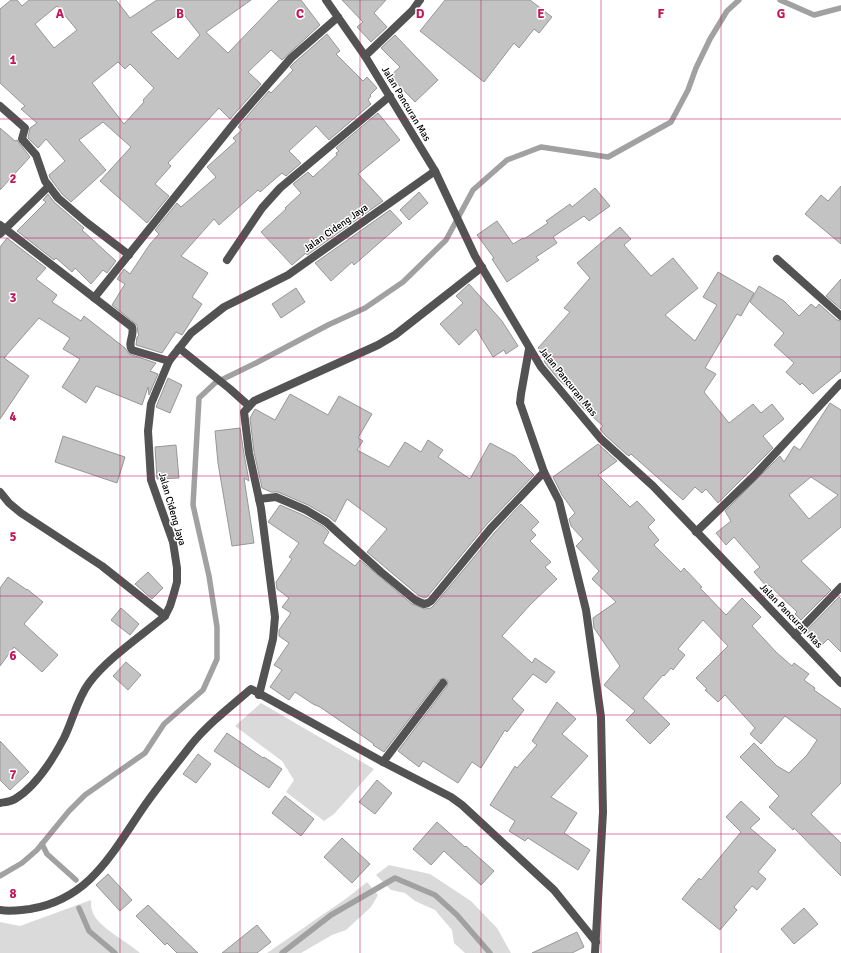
<svg xmlns="http://www.w3.org/2000/svg" width="841" height="953" font-family="Signika,sans-serif">
  <style>
    .green { fill: #dadada }
    .lines { fill: none; stroke-linecap: round; stroke-linejoin: round }
    .stream { stroke: #a1a1a1; stroke-width: 5.5 }
    .building { fill: #c3c3c3; stroke: #979797; fill-rule: evenodd }
    .street { stroke: #535353; stroke-width: 8 }
    .grid { fill: none; stroke: #c2185b; stroke-width: 1; stroke-opacity: 0.55 }
    .labels { text-anchor: middle; dominant-baseline: central; stroke-width: 3; stroke-linejoin: round; paint-order: stroke }
    .street-label { font-size: 10px; fill: #000; stroke: #fff }
    .grid-label { font-size: 13px; text-anchor: middle; font-weight: bold; fill: #c2185b; stroke: #fff; stroke-width: 3; stroke-linejoin: round; paint-order: stroke }
  </style>
  <rect width="100%" height="100%" fill="#fff"/>
  <g class="green">
    <polygon points="261,703 374,769 334,814 324,821 286,792 294,780 282,761 235,726"/>
    <polygon points="389,865 430,874 471,901 497,928 511,953 465,953 454,943 452,930 435,910 415,901 405,893 391,890 376,875"/>
    <polygon points="367,882 378,895 371,907 346,930 332,935 301,953 267,953 347,898"/>
    <path d="M91 900C91 904 91 909 93 913 98 927 128 942 140 953H0V922L20 926Z"/>
  </g>
  <g class="lines">
    <g class="stream">
      <polyline points="780,0 814,15 841,8"/>
      <polyline points="42,844 47,854 76,880"/>
      <polyline points="0,876 22,863 37,850 69,811 85,795 145,753 164,724 203,690 217,659 217,627 209,576 193,505 199,398 215,383 256,363 328,325 365,308 403,282 446,240 473,190 507,160 541,147 608,157 671,122 688,90 696,68 710,39 727,11 739,0"/>
      <polyline points="79,908 89,931 115,953"/>
      <polyline points="282,953 331,915 395,878 435,895 457,915 490,953"/>
    </g>
  </g>
  <g class="building">
    <path d="M11 0H17L22 6 29 0H116L130 18 157 0H251L206 32 228 53 279 0H301L320 25 282 60 271 50 248 72 261 84 230 119 219 108 168 163 171 166 155 184 169 196 147 223 100 181 131 147 103 122 79 140 106 170 71 202 62 194 50 178 49 175 65 161 46 139 38 148 28 138 30 128 37 123 21 109 25 106 0 83V9ZM57 6 77 30 54 48 35 24ZM182 12 200 35 178 59 151 32ZM118 62 125 69 130 64 154 88 143 100 144 102 124 124 92 83Z"/>
    <polygon points="342,0 386,0 374,13 387,27 371,42 357,27 363,22"/>
    <polygon points="445,0 530,0 552,17 539,33 534,29 519,48 514,43 484,82 420,31"/>
    <polygon points="327,34 340,51 336,54 363,81 367,77 377,88 370,95 371,96 368,100 371,104 329,140 316,126 289,151 301,163 286,176 282,173 260,192 258,190 219,225 214,219 181,256 208,273 192,297 202,304 182,335 176,332 162,353 136,345 137,337 139,335 138,333 137,325 112,305 125,284 117,279 124,269 130,274 150,244 159,234 155,230 177,203 181,207 216,177 207,167 236,141 233,138 242,130 238,127 269,91 271,93 293,70 290,67 295,62"/>
    <polygon points="395,35 438,80 415,102 390,76 400,67 381,48"/>
    <polygon points="378,113 400,140 358,174 383,201 307,255 306,253 292,265 261,232 286,209 285,208 301,193 293,184 308,172 313,177 337,155 336,153 339,151 336,148"/>
    <polygon points="0,128 15,141 17,140 30,157 0,190"/>
    <polygon points="841,186 841,244 805,214 821,195 828,201"/>
    <polygon points="595,188 610,206 589,221 584,216 553,237 557,243 536,257 539,260 507,282 492,259 494,258 477,235 497,221 513,244 523,238 524,239 548,223 546,221 570,204 572,207"/>
    <polygon points="419,192 428,203 409,220 400,210"/>
    <polygon points="48,194 54,202 84,228 82,230 116,261 107,273 103,270 91,284 75,268 72,272 56,258 54,260 17,231 46,202 43,200"/>
    <polygon points="390,210 402,223 354,265 352,262 331,281 315,263"/>
    <polygon points="620,227 631,239 624,245 651,276 673,258 698,288 665,315 695,341 717,305 703,297 718,272 754,293 741,316 737,314 705,368 716,374 704,392 729,423 753,404 761,413 772,404 784,419 763,436 773,448 718,503 706,489 702,493 695,487 683,500 631,454 629,456 626,454 605,435 600,429 603,426 584,409 573,397 575,394 559,380 546,364 544,361 548,356 538,348 570,312 564,308 590,278 577,263"/>
    <polygon points="7,238 46,268 36,279 57,295 52,302 81,321 84,316 125,348 129,354 156,363 150,371 158,374 149,395 148,387 142,405 96,386 86,403 62,387 80,359 63,349 70,338 39,318 4,358 29,376 0,419 0,247"/>
    <polygon points="841,279 841,309 826,296"/>
    <polygon points="469,284 502,321 518,346 506,354 504,350 493,357 476,329 459,345 440,324 463,303 456,296"/>
    <polygon points="759,286 784,301 799,316 811,304 816,308 819,304 837,320 841,321 841,371 813,394 802,383 800,385 786,372 794,363 774,345 784,333 750,302"/>
    <polygon points="296,288 305,302 281,318 272,304"/>
    <polygon points="168,378 182,385 170,413 156,407"/>
    <polygon points="290,394 328,415 339,396 372,414 358,438 363,441 357,450 389,467 405,442 421,452 428,440 443,450 438,457 470,479 490,443 515,456 534,475 487,524 427,597 424,598 418,595 367,552 387,529 347,499 335,522 329,517 308,505 278,492 271,492 262,488 254,452 250,418 255,409 275,420"/>
    <path d="M830 403 841 410V527L801 561 831 590 801 620 795 614 797 612 769 585 767 587 754 572 760 567 734 537 726 545 716 533 731 521 725 511 780 456 784 462 794 446 800 450ZM811 477 838 495 809 519 789 495Z"/>
    <polygon points="240,428 244,454 249,481 244,478 254,543 232,546 218,463 215,431"/>
    <polygon points="63,436 125,457 117,483 55,462"/>
    <polygon points="598,444 617,461 598,475 630,507 637,501 655,520 648,527 659,540 654,545 681,572 684,568 702,587 700,588 726,615 742,598 761,617 752,626 776,652 792,666 794,663 809,674 804,680 815,688 814,690 841,709 841,783 811,814 841,843 841,876 794,828 793,830 769,807 779,796 740,757 754,743 777,766 789,773 807,755 817,740 785,716 761,744 750,734 755,728 725,695 718,702 705,690 707,689 696,678 728,646 703,620 678,649 685,655 673,670 671,668 664,676 663,675 643,698 670,724 650,744 626,720 635,711 604,685 620,666 594,628 593,618 616,602 592,579 599,571 576,546 583,539 571,526 569,519 575,513 562,495 553,477"/>
    <polygon points="176,445 179,478 157,479 155,447"/>
    <polygon points="521,504 539,522 531,530 536,535 530,541 551,562 545,567 557,579 530,605 502,636 532,663 535,658 555,672 546,683 533,674 512,699 524,710 507,732 505,730 481,768 472,762 458,783 423,761 419,767 398,751 447,686 448,681 444,678 439,680 384,752 373,745 374,744 336,718 320,707 313,704 295,692 289,700 270,687 282,670 274,665 289,643 279,636 279,630 291,613 282,607 289,598 277,589 276,582 292,559 289,557 299,543 268,522 280,505 303,515 323,526 329,532 323,543 355,566 360,560 412,604 425,609 431,608 435,604 495,532"/>
    <polygon points="148,572 163,588 152,599 135,584"/>
    <polygon points="8,577 27,590 27,589 43,602 24,624 58,655 42,672 14,647 0,666 0,588"/>
    <polygon points="839,597 841,599 841,652 828,639 821,646 806,631"/>
    <polygon points="121,608 139,624 130,635 111,620"/>
    <polygon points="126,662 141,675 128,690 113,676"/>
    <polygon points="557,702 576,719 562,734 588,756 551,797 577,813 564,833 590,850 578,870 528,838 525,841 509,831 515,821 490,805 515,766 517,768 537,745 532,741"/>
    <polygon points="227,733 263,758 264,757 282,769 269,788 214,751"/>
    <polygon points="0,741 29,772 10,790 0,780"/>
    <polygon points="198,754 211,764 196,783 183,774"/>
    <polygon points="377,780 392,793 375,814 359,802"/>
    <polygon points="285,796 314,819 301,836 272,813"/>
    <polygon points="741,801 760,819 750,828 776,850 758,872 766,879 757,890 752,886 734,907 737,910 720,930 682,899 699,878 701,880 741,832 726,817"/>
    <polygon points="437,822 465,847 466,846 494,871 481,885 444,851 431,865 413,849"/>
    <polygon points="342,838 370,864 352,883 324,857"/>
    <polygon points="108,874 132,900 120,911 96,885"/>
    <polygon points="148,905 177,933 198,953 177,953 167,943 165,945 136,916"/>
    <polygon points="804,908 818,924 794,944 781,929"/>
    <polygon points="257,925 271,942 257,953 222,953"/>
    <polygon points="577,932 584,947 572,953 532,953"/>
  </g>
  <g class="lines">
    <g class="street">
      <polyline points="326,0 365,56 435,171 475,256 541,367 601,439 653,486 841,683"/>
      <polyline points="365,56 412,11 420,0"/>
      <polyline points="0,106 25,128 22,139 36,155 45,181 58,198 86,222 129,255"/>
      <path d="M0 225 132 327C135 335 127 343 132 350L169 361"/>
      <polyline points="0,234 49,186"/>
      <polyline points="777,259 841,316"/>
      <polyline points="227,260 262,208 280,188 390,96"/>
      <polyline points="94,298 235,122 291,58 338,17"/>
      <polyline points="179,348 230,389 249,406"/>
      <polyline points="529,349 521,394 520,403 544,472 559,501 586,610 601,717 603,812 595,953"/>
      <polyline points="0,492 9,503 21,513 102,566 165,616"/>
      <polyline points="259,499 276,497 306,510 326,522 381,572 415,600 424,604 428,603 431,601 491,528 544,472"/>
      <polyline points="696,532 754,476 841,383"/>
      <polyline points="795,635 841,587"/>
      <polyline points="259,695 273,639 275,617 261,508 249,453 244,412 254,401 378,345 395,335 482,267"/>
      <polyline points="383,762 443,683"/>
      <path d="M0 803C5 802 10 802 15 799 35 787 53 759 64 738 73 720 77 699 89 683 108 658 141 636 165 616L170 606 174 593 177 582V568L173 542 151 480 148 431 151 404 169 361 191 333 224 307 288 275 435 171"/>
      <path d="M0 910C10 912 20 910 30 909 90 899 112 853 143 808 158 786 175 766 191 745 208 724 230 707 251 689L383 762 451 797 462 805 554 890 596 942"/>
    </g>
  </g>
  <path class="grid" d="M120 0V953M240 0V953M360 0V953M481 0V953M601 0V953M721 0V953M0 119H841M0 238H841M0 357H841M0 476H841M0 596H841M0 715H841M0 834H841"/>
  <g class="labels">
    <g class="street-label">
      <text transform="translate(406 104) rotate(59)">Jalan Pancuran Mas</text>
      <text transform="translate(336 228) rotate(-35)">Jalan Cideng Jaya</text>
      <text transform="translate(568 382) rotate(51)">Jalan Pancuran Mas</text>
      <text transform="translate(172 509) rotate(74)">Jalan Cideng Jaya</text>
      <text transform="translate(791 616) rotate(46)">Jalan Pancuran Mas</text>
    </g>
  </g>
  <g class="grid-label">
    <text x="60" y="18">A</text>
    <text x="180" y="18">B</text>
    <text x="300" y="18">C</text>
    <text x="420" y="18">D</text>
    <text x="541" y="18">E</text>
    <text x="661" y="18">F</text>
    <text x="781" y="18">G</text>
    <text x="13" y="64">1</text>
    <text x="13" y="183">2</text>
    <text x="13" y="302">3</text>
    <text x="13" y="421">4</text>
    <text x="13" y="541">5</text>
    <text x="13" y="660">6</text>
    <text x="13" y="779">7</text>
    <text x="13" y="898">8</text>
  </g>
</svg>
